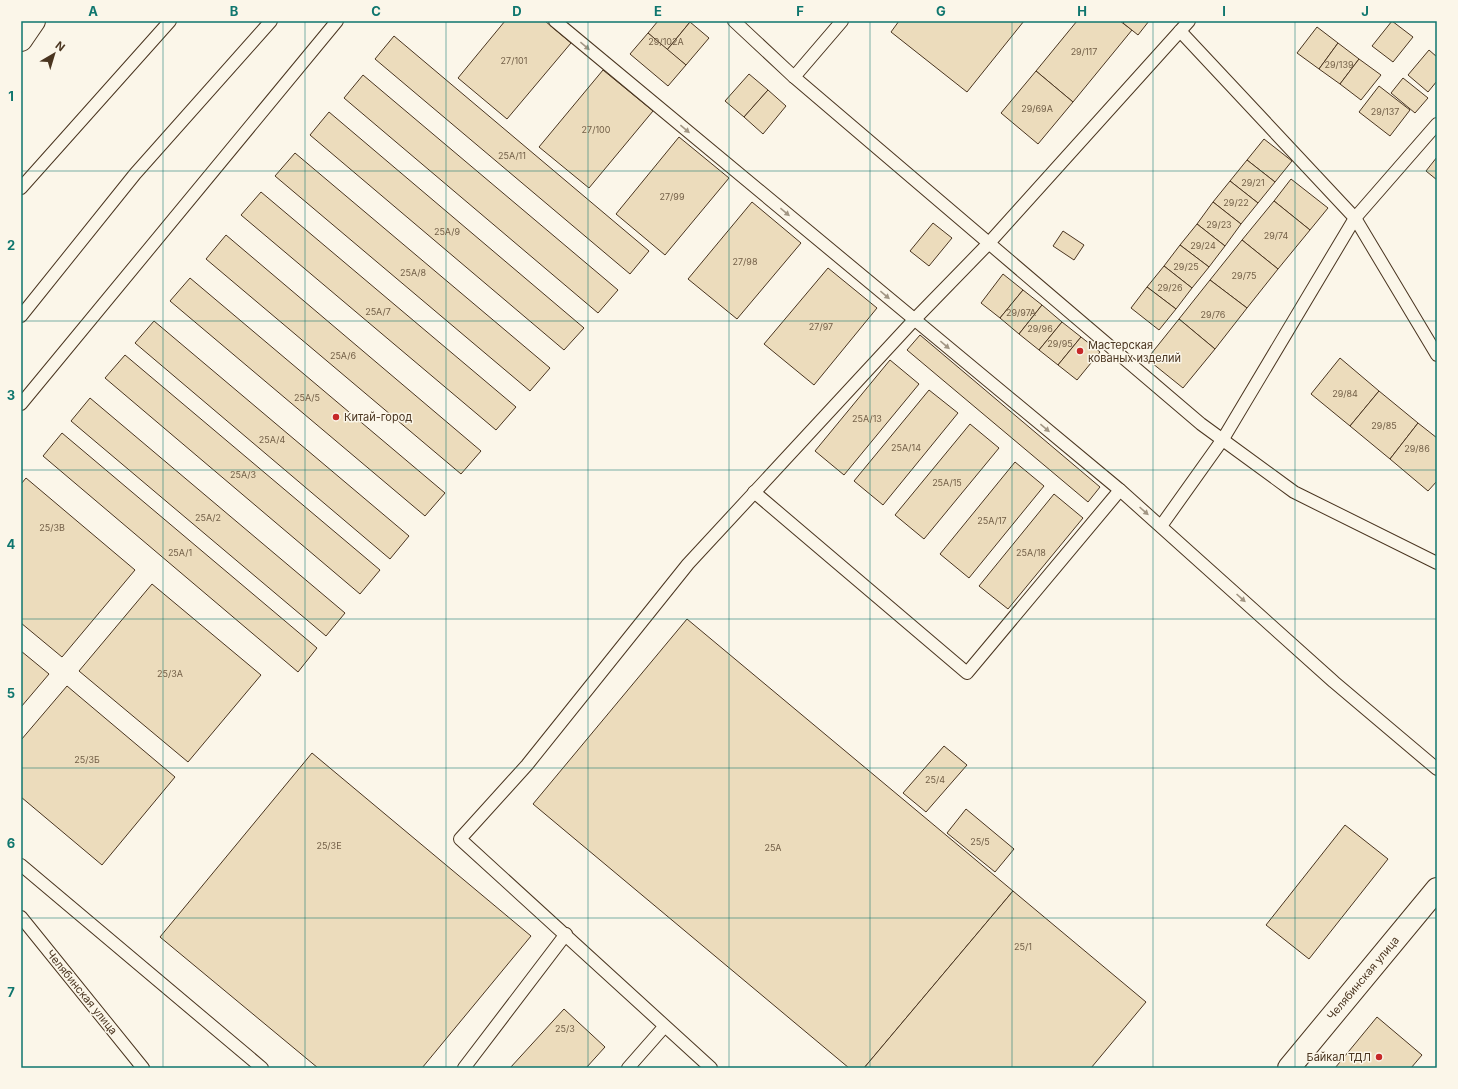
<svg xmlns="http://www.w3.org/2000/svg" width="1458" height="1089" font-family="Inter,sans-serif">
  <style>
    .building { fill: #ecdcbc; stroke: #4a3520 }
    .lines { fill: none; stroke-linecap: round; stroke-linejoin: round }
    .service-casing { stroke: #4a3520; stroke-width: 14 }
    .minor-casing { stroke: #4a3520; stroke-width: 24 }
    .primary-casing { stroke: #4a3520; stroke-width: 24 }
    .service { stroke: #fbf6e9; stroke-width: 12 }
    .minor { stroke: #fbf6e9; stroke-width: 22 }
    .primary { stroke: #fbf6e9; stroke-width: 22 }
    .oneway { fill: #a29684 }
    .grid { fill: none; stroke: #0f766e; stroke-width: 1; stroke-opacity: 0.55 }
    .poi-dot { fill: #c62828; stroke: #fbf6e9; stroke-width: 1.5 }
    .labels { text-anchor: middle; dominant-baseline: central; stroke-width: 3; stroke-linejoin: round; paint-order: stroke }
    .number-label { font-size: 9px; fill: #725f47 }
    .poi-label { font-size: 11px; fill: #4a3520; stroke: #fbf6e9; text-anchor: start }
    .street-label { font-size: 11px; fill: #4a3520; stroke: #fbf6e9 }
    .neatline { fill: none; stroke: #0f766e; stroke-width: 1.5 }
    .grid-label { font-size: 13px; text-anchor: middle; font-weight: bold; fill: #0f766e }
  </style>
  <rect width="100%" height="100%" fill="#fbf6e9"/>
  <g class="building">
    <polygon points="505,21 545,21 571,43 507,119 458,78"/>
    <polygon points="658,21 689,21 690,22 667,50 648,33"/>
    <polygon points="899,21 1024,21 967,92 891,32"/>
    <polygon points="1077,21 1120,21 1132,30 1073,102 1036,71"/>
    <polygon points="1125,21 1149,21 1138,35 1123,23"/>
    <polygon points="1392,21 1413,37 1393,62 1372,46"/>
    <polygon points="690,22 709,38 686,65 667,50"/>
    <polygon points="1317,27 1338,43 1319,69 1297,53"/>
    <polygon points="648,33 686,65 668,86 630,54"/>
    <polygon points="394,36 649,251 630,274 375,59"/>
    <polygon points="1338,43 1359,59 1340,84 1319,69"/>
    <polygon points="1429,50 1437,57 1437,81 1428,92 1408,75"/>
    <polygon points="1359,59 1381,75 1361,100 1340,84"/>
    <polygon points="603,70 653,111 589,188 539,147"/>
    <polygon points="1036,71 1073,102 1038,144 1001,113"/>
    <polygon points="749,74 768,90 744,117 725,101"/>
    <polygon points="363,75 618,290 598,313 344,98"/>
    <polygon points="1403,78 1428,98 1415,113 1391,93"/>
    <polygon points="1379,86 1410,110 1390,136 1359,112"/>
    <polygon points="768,90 786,106 763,134 744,117"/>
    <polygon points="329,112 584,328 564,350 310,135"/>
    <polygon points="679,137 729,178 665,255 616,214"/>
    <polygon points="1264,139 1292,161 1275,182 1247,160"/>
    <polygon points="295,153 550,368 530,391 275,176"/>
    <polygon points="1437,157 1437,180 1426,171"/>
    <polygon points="1247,160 1275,182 1258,203 1230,181"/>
    <polygon points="1291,179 1328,208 1310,230 1274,201"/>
    <polygon points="1230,181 1258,203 1241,224 1213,202"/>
    <polygon points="261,192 516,407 496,430 241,215"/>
    <polygon points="1274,201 1310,230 1278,269 1242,240"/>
    <polygon points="752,202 801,243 737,319 688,279"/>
    <polygon points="1213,202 1241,224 1225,246 1197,224"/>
    <polygon points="933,223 952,238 929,266 910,251"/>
    <polygon points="1197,224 1225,246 1209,267 1180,245"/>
    <polygon points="1063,231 1084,245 1074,260 1053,246"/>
    <polygon points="226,235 481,451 461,474 206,259"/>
    <polygon points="1242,240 1278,269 1247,308 1210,280"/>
    <polygon points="1180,245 1209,267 1192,288 1164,266"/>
    <polygon points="1164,266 1192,288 1176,309 1147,287"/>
    <polygon points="828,268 877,308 814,385 764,344"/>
    <polygon points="1003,274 1023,290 1000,318 981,303"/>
    <polygon points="190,278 445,493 425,516 170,301"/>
    <polygon points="1210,280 1247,308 1215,349 1179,319"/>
    <polygon points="1147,287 1176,309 1159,330 1131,308"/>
    <polygon points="1023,290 1042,305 1019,334 1000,318"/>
    <polygon points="1042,305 1062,322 1039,350 1019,334"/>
    <polygon points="1179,319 1215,349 1183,388 1147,359"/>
    <polygon points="154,321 409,536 390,559 135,343"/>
    <polygon points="1062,322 1081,337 1058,365 1039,350"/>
    <polygon points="920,335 1100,487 1088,502 907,350"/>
    <polygon points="1081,337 1100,352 1077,380 1058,365"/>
    <polygon points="125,355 380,570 360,594 105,378"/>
    <polygon points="1340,358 1379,391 1350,426 1311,394"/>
    <polygon points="890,360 919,384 844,475 815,451"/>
    <polygon points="929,390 958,413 883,505 854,481"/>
    <polygon points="1379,391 1418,423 1390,459 1350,426"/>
    <polygon points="90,398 345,613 326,636 71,421"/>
    <polygon points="1418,423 1437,438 1437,481 1428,491 1390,459"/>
    <polygon points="970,424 999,448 924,539 895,515"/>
    <polygon points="62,433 317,648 298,672 43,456"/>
    <polygon points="1015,462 1044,486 969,578 940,554"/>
    <polygon points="26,478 135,570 62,657 21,623 21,484"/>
    <polygon points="1054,494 1083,518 1008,609 979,586"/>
    <polygon points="152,584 261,675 188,762 79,671"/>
    <polygon points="687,619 1013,891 864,1068 849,1068 533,804"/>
    <polygon points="21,651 49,674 21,707"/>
    <polygon points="67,686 175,777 102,865 21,797 21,740"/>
    <polygon points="944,746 967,765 926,812 903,793"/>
    <polygon points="312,753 531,936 422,1068 318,1068 160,937"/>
    <polygon points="966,809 1014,849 995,872 947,833"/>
    <polygon points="1345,825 1388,859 1309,959 1266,925"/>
    <polygon points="1013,891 1146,1002 1091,1068 864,1068"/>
    <polygon points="564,1009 605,1047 586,1068 510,1068"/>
    <polygon points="1377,1017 1422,1055 1411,1068 1335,1068"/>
  </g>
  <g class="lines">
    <defs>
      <g id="service">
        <polyline points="555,21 1120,490 1334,682 1437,769"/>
        <polyline points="734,21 794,77 1201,424 1294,492 1437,563"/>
        <polyline points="1180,31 1355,218 1437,355"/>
        <polyline points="794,77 842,21"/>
        <polyline points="21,188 170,21"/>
        <polyline points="21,316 135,174 271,21"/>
        <polyline points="21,404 337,21"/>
        <polyline points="754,492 967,673 1120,490"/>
        <polyline points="1161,526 1223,439 1355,218 1437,124"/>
        <polyline points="21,865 262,1068"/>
        <polyline points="21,917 143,1068"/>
        <polyline points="464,1068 566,934"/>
        <polyline points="628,1068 664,1027"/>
        <polyline points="711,1068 460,839 527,765 688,564 914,320 989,243 1189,21"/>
      </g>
      <polyline id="minor" points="1289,1068 1437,889"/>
      <polyline id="primary" points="21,40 34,21"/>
    </defs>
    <use href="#service" class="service-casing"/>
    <use href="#minor" class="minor-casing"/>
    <use href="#primary" class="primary-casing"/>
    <use href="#service" class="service"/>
    <use href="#minor" class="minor"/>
    <use href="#primary" class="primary"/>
  </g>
  <defs><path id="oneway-solid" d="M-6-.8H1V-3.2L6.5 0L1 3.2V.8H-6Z"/></defs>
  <g class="oneway">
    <use href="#oneway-solid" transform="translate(585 46) rotate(40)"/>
    <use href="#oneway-solid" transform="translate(685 129) rotate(40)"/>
    <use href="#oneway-solid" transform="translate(785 212) rotate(40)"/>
    <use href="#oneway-solid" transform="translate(885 295) rotate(40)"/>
    <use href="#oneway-solid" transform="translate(945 345) rotate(40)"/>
    <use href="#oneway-solid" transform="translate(1045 428) rotate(40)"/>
    <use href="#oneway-solid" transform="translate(1144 511) rotate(42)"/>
    <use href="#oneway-solid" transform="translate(1241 598) rotate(42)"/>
  </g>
  <path class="grid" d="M163 21V1068M305 21V1068M446 21V1068M588 21V1068M729 21V1068M870 21V1068M1012 21V1068M1153 21V1068M1295 21V1068M21 171H1437M21 321H1437M21 470H1437M21 619H1437M21 768H1437M21 918H1437"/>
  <g class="poi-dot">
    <circle cx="1080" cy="351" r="4"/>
    <circle cx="336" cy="417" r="4"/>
    <circle cx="1379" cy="1057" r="4"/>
  </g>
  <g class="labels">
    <g class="number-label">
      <text x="666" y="41">29/102А</text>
      <text x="1084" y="51">29/117</text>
      <text x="514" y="60">27/101</text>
      <text x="1339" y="64">29/139</text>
      <text x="1037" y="108">29/69А</text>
      <text x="1385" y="111">29/137</text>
      <text x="596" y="129">27/100</text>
      <text x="512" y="155">25А/11</text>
      <text x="1253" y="182">29/21</text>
      <text x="672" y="196">27/99</text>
      <text x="1236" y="202">29/22</text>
      <text x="1219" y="224">29/23</text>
      <text x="447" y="231">25А/9</text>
      <text x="1276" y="235">29/74</text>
      <text x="1203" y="245">29/24</text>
      <text x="745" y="261">27/98</text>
      <text x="1186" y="266">29/25</text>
      <text x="413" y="272">25А/8</text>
      <text x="1244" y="275">29/75</text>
      <text x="1170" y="287">29/26</text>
      <text x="378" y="311">25А/7</text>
      <text x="1021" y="312">29/97А</text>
      <text x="1213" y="314">29/76</text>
      <text x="821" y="326">27/97</text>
      <text x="1040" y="328">29/96</text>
      <text x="1060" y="343">29/95</text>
      <text x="343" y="355">25А/6</text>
      <text x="1345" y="393">29/84</text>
      <text x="307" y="397">25А/5</text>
      <text x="867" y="418">25А/13</text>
      <text x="1384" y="425">29/85</text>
      <text x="272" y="439">25А/4</text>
      <text x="906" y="447">25А/14</text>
      <text x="1417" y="448">29/86</text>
      <text x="243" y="474">25А/3</text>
      <text x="947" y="482">25А/15</text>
      <text x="208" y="517">25А/2</text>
      <text x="992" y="520">25А/17</text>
      <text x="52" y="527">25/3В</text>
      <text x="180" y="552">25А/1</text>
      <text x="1031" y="552">25А/18</text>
      <text x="170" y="673">25/3А</text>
      <text x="87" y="759">25/3Б</text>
      <text x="935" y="779">25/4</text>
      <text x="980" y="841">25/5</text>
      <text x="329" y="845">25/3Е</text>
      <text x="773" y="847">25А</text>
      <text x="1023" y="946">25/1</text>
      <text x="565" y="1028">25/3</text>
    </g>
    <g class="poi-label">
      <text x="1088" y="345">Мастерская<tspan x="1088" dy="13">кованых изделий</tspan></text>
      <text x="344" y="417">Китай-город</text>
      <text x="1371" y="1057" text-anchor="end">Байкал ТДЛ</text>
    </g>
    <g class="street-label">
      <text transform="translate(1363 978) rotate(-50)">Челябинская улица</text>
      <text transform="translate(82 992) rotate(51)">Челябинская улица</text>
    </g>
  </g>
  <rect width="1458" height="1089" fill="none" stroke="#fbf6e9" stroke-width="44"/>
  <g transform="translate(54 54) rotate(38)" stroke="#fbf6e9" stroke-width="3" paint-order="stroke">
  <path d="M0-3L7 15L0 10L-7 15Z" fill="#4a3520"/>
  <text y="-6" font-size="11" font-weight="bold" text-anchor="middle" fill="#4a3520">N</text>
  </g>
  <rect x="22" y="22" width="1414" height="1045" class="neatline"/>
  <g class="grid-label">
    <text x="93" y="16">A</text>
    <text x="234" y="16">B</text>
    <text x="376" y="16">C</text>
    <text x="517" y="16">D</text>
    <text x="658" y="16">E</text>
    <text x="800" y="16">F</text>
    <text x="941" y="16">G</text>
    <text x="1082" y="16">H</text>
    <text x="1224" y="16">I</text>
    <text x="1365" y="16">J</text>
    <text x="11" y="101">1</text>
    <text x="11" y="250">2</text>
    <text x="11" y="400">3</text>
    <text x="11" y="549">4</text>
    <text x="11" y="698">5</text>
    <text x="11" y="848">6</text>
    <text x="11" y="997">7</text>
  </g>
</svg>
